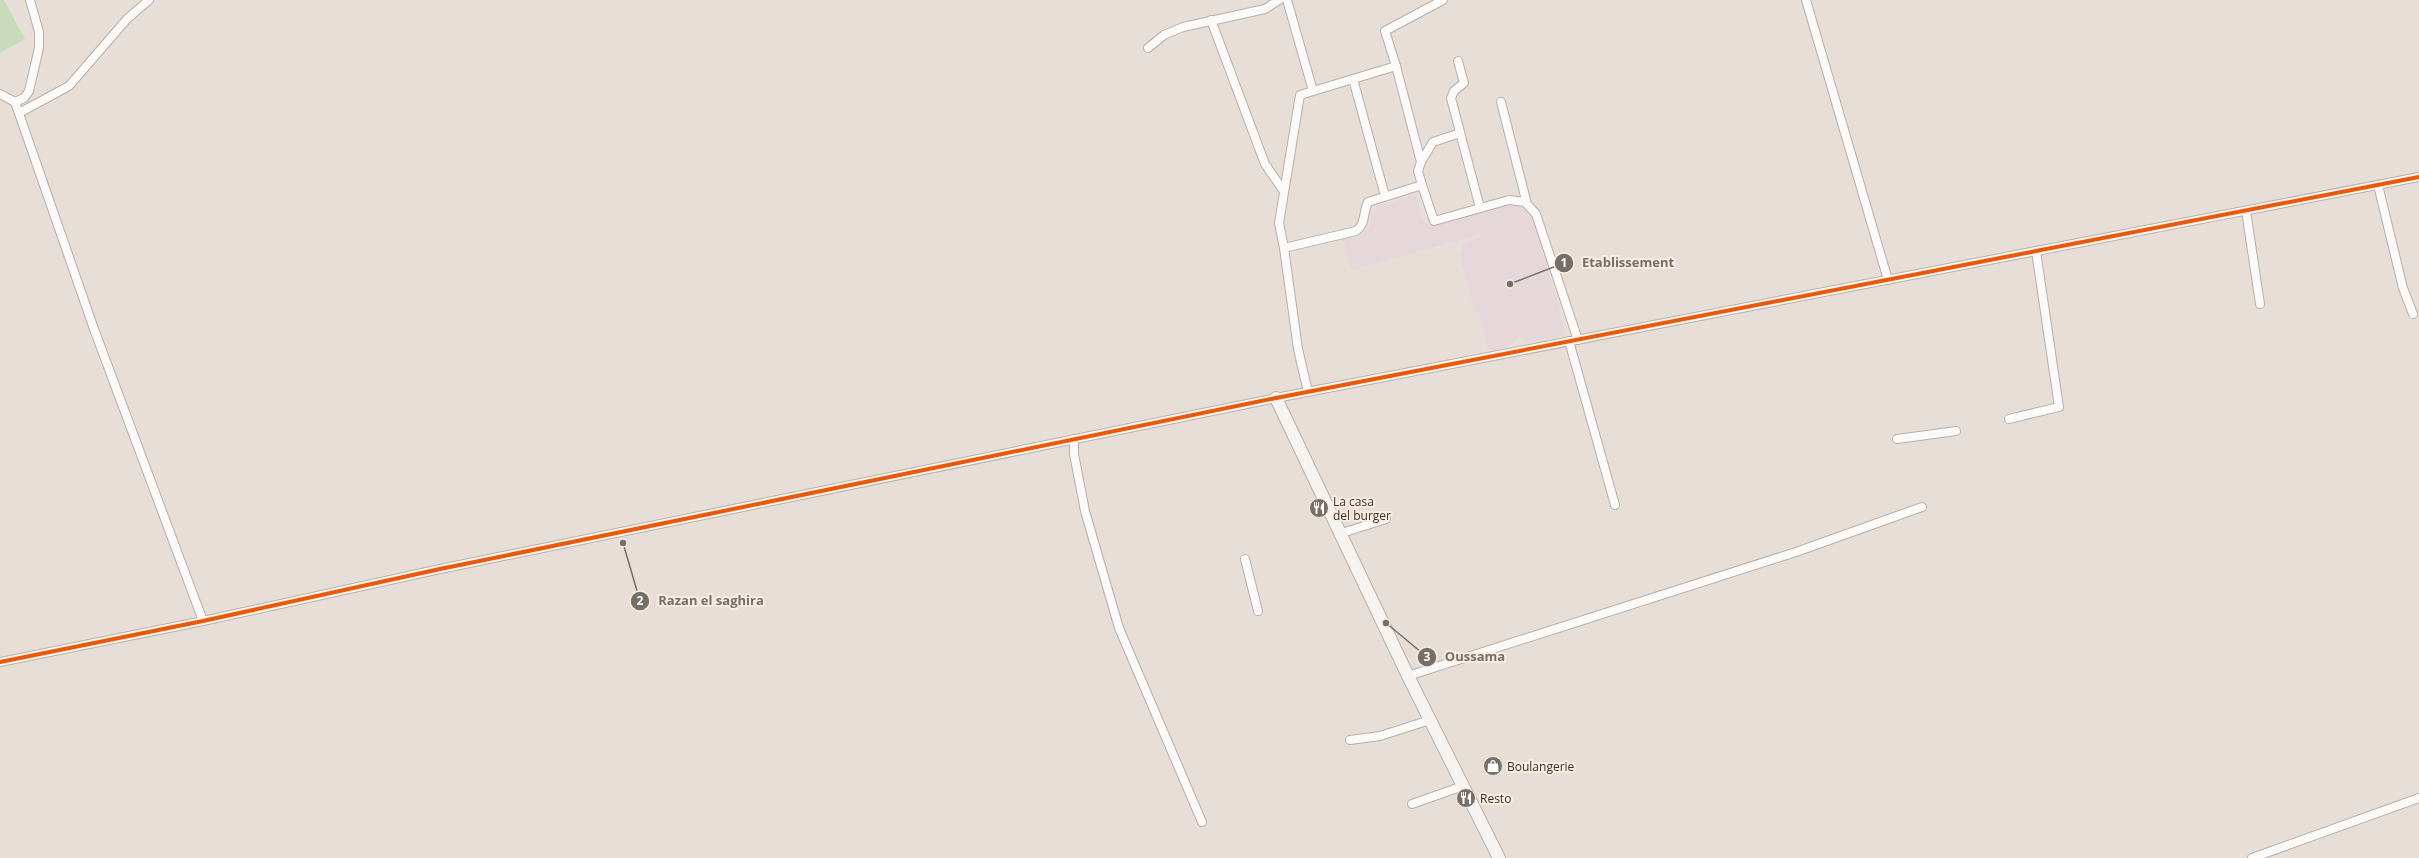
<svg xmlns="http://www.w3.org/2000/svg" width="2419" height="858" font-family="'Open Sans',sans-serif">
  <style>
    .education { fill: #e6d7db }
    .green { fill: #c8dcbc }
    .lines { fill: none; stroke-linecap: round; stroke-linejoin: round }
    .street-casing { stroke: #b6b0a9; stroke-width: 10 }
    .secondary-casing { stroke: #b6b0a9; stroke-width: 14 }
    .street { stroke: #fbfaf9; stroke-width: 8 }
    .secondary { stroke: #f7f3f0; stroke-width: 12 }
    .cycleway-casing { stroke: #faecde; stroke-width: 6 }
    .cycleway { stroke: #e8590c; stroke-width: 4 }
    .labels { text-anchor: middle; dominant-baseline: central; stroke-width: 4; stroke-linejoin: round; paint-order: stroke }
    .poi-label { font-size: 12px; fill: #37322d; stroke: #faecde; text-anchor: start }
    .leader { fill: none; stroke: #756f68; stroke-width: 1.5 }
    .callout-dot { fill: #756f68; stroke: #faecde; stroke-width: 1.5 }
    .mark-label { font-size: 12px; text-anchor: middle; font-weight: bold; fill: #fff }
    .callout-label { font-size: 13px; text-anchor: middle; font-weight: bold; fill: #756f68; stroke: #faecde; stroke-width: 4; stroke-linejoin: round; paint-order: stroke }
  </style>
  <rect width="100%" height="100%" fill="#e7dfd7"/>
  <polygon class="education" points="1417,195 1422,218 1429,226 1501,205 1518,205 1524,209 1535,222 1566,335 1526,343 1522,337 1517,337 1514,344 1488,352 1479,312 1475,313 1460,255 1464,244 1477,239 1482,234 1352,270 1343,239 1358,237 1368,232 1376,207"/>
  <polygon class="green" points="0,0 4,0 25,39 0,53"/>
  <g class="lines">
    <defs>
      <g id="street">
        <polyline points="1287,0 1313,91"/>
        <polyline points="1806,0 1888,280"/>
        <polyline points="1211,20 1265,164 1283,190"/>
        <polyline points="1148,48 1164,35 1183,27 1265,9 1279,0"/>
        <polyline points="1458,61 1464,83 1454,91 1451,98 1480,208"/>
        <polyline points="1396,66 1385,31 1443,0"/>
        <polyline points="1353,79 1385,196"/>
        <polyline points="0,94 15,102 24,98 29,91 39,48 39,32 30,0"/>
        <polyline points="15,102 94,329 203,621"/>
        <polyline points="1501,102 1527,204"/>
        <polyline points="19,113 69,86 127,19 149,0"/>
        <polyline points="1421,162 1433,142 1460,133"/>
        <polyline points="2378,185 2403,288 2413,314"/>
        <polyline points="2246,211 2260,304"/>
        <path d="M1284 248 1356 231C1366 224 1363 212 1368 202L1422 185 1434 221 1509 200 1525 202 1536 214 1578 340"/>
        <polyline points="1569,341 1615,505"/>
        <polyline points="1308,392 1298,349 1284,248 1279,223 1300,95 1396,66 1421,162 1418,171 1422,185"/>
        <polyline points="2009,419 2059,407 2036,251"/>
        <polyline points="1074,439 1074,454 1085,511 1119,628 1202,822"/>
        <polyline points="1897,439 1956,431"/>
        <polyline points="1342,533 1386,519"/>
        <polyline points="1245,559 1258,611"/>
        <polyline points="0,662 203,621 440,569 1276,398 2419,177"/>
        <polyline points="1408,676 1796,552 1922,507"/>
        <polyline points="1350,740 1380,736 1430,720"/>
        <polyline points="1412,804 1463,786"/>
        <polyline points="2252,858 2419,798"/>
      </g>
      <polyline id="secondary" points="1276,398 1408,676 1499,858"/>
    </defs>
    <use href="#street" class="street-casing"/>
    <use href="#secondary" class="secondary-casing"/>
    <use href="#street" class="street"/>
    <use href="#secondary" class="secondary"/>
    <defs>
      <polyline id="cycleway" points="0,662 203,621 440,569 1276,398 2419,177"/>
    </defs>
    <use href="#cycleway" class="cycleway-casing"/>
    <use href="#cycleway" class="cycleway"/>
  </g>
  <defs>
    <symbol id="restaurant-disc" viewBox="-11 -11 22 22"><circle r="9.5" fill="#756f68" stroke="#faecde"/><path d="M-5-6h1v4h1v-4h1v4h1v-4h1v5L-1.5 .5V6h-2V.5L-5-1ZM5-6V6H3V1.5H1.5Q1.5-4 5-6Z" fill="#fff"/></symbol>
    <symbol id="shop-disc" viewBox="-11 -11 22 22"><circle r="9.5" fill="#756f68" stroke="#faecde"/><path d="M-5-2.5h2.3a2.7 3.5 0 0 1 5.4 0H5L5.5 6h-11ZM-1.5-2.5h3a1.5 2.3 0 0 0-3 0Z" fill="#fff"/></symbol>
  </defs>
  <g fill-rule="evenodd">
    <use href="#restaurant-disc" x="1308" y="497" width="22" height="22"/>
    <use href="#shop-disc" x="1482" y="755" width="22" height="22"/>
    <use href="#restaurant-disc" x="1455" y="787" width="22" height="22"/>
  </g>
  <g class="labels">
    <g class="poi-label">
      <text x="1333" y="501">La casa<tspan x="1333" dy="14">del burger</tspan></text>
      <text x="1507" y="766">Boulangerie</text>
      <text x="1480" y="798">Resto</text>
    </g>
  </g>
  <path class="leader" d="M1510 284L1564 263M623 543L640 601M1386 623L1427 657"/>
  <g class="callout-dot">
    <circle cx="1510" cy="284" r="4"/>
    <circle cx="623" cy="543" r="4"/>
    <circle cx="1386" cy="623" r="4"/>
    <circle cx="1564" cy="263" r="10"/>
    <circle cx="640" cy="601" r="10"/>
    <circle cx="1427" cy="657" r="10"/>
  </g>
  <g class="mark-label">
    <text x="1564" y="267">1</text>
    <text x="640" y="605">2</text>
    <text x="1427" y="661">3</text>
  </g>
  <g class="callout-label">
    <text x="1628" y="267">Etablissement</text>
    <text x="711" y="605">Razan el saghira</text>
    <text x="1475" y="661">Oussama</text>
  </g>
</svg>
